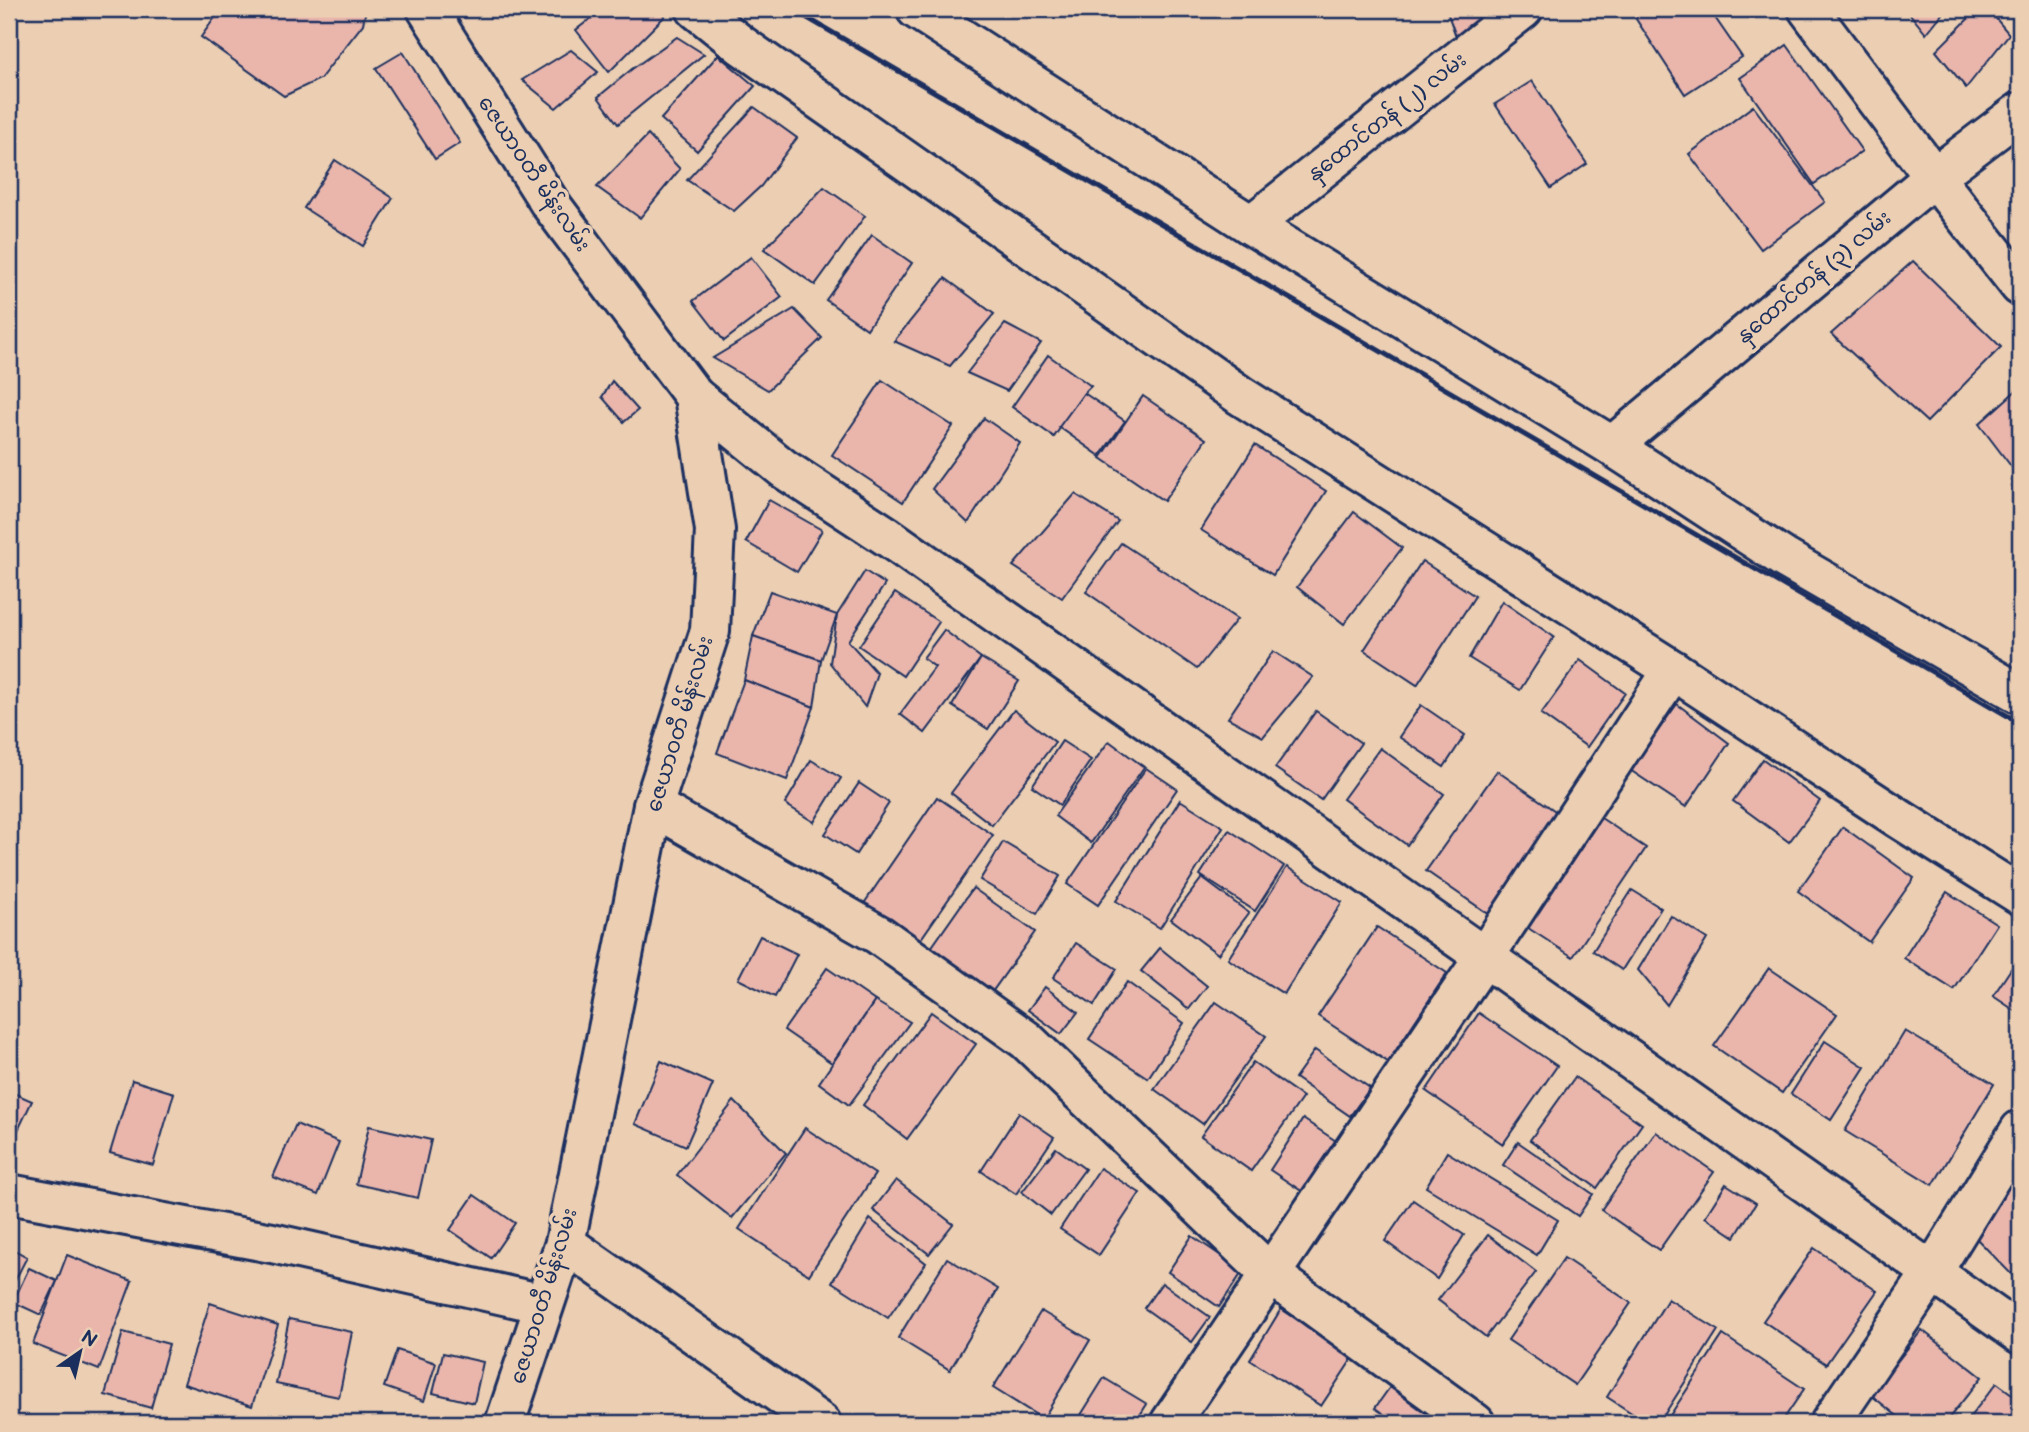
<svg xmlns="http://www.w3.org/2000/svg" width="2029" height="1432" font-family="'Balsamiq Sans','Noto Sans Myanmar',sans-serif">
  <style>
    .building { fill: #eab6ac; stroke: #1b2f5e; stroke-width: 2 }
    .lines { fill: none; stroke-linecap: round; stroke-linejoin: round }
    .minor-casing { stroke: #1b2f5e; stroke-width: 44 }
    .minor { stroke: #eccfb3; stroke-width: 38 }
    .rail { stroke: #1b2f5e; stroke-width: 5 }
    .labels { text-anchor: middle; dominant-baseline: central; stroke-width: 7; stroke-linejoin: round; paint-order: stroke }
    .street-label { font-size: 21px; fill: #1b2f5e; stroke: #eccfb3 }
  </style>
  <rect width="100%" height="100%" fill="#eccfb3"/>
  <filter id="ink" filterUnits="userSpaceOnUse"><feTurbulence type="fractalNoise" baseFrequency=".0143" numOctaves="2"/><feDisplacementMap in="SourceGraphic" scale="14" xChannelSelector="R" yChannelSelector="G"/><feConvolveMatrix kernelMatrix="1 2 1 2 8 2 1 2 1" color-interpolation-filters="sRGB"/></filter>
  <g filter="url(#ink)">
    <g class="building">
      <polygon points="221,9 366,9 363,24 320,79 284,96 201,37"/>
      <polygon points="603,9 658,9 665,16 609,72 576,30"/>
      <polygon points="1446,9 1478,9 1485,31 1461,50"/>
      <polygon points="1645,9 1709,9 1742,57 1685,94 1634,16"/>
      <polygon points="1906,9 1946,9 1926,34"/>
      <polygon points="1978,9 1988,9 2009,34 1966,88 1936,51"/>
      <polygon points="677,37 704,54 618,124 598,97 632,69"/>
      <polygon points="1787,45 1862,151 1814,184 1740,78"/>
      <polygon points="571,50 598,72 556,108 522,80"/>
      <polygon points="403,52 460,143 435,159 376,68"/>
      <polygon points="718,55 755,86 697,151 661,119"/>
      <polygon points="1532,81 1587,164 1551,188 1495,104"/>
      <polygon points="1753,106 1825,202 1761,249 1689,154"/>
      <polygon points="754,107 797,138 761,186 734,211 687,180"/>
      <polygon points="648,135 680,169 640,218 597,187"/>
      <polygon points="335,160 393,198 363,246 304,208"/>
      <polygon points="824,187 865,216 815,285 764,249"/>
      <polygon points="872,235 912,263 867,329 826,300"/>
      <polygon points="751,257 782,297 724,341 693,301"/>
      <polygon points="1913,261 2001,347 1927,422 1831,334"/>
      <polygon points="945,278 994,314 950,366 894,341"/>
      <polygon points="794,309 822,338 768,390 713,358"/>
      <polygon points="1005,324 1041,343 1007,391 967,373"/>
      <polygon points="1048,355 1091,386 1084,393 1054,437 1012,407"/>
      <polygon points="882,380 953,426 903,502 832,455"/>
      <polygon points="612,381 638,410 624,422 602,397"/>
      <polygon points="2020,387 2020,478 1979,424"/>
      <polygon points="1084,393 1125,421 1100,456 1059,427"/>
      <polygon points="1143,396 1206,439 1164,501 1101,458"/>
      <polygon points="984,418 1020,443 968,523 932,489"/>
      <polygon points="1255,445 1326,491 1273,575 1201,530"/>
      <polygon points="1075,494 1118,521 1062,598 1013,566"/>
      <polygon points="769,500 822,530 797,572 746,542"/>
      <polygon points="1354,512 1402,548 1344,624 1297,587"/>
      <polygon points="1121,543 1237,619 1197,669 1086,592"/>
      <polygon points="1422,561 1475,596 1417,685 1364,650"/>
      <polygon points="865,571 885,584 848,641 877,673 865,707 830,663 837,615"/>
      <polygon points="770,591 837,615 821,660 753,636"/>
      <polygon points="895,593 939,622 903,676 859,646"/>
      <polygon points="1502,601 1554,637 1520,690 1469,658"/>
      <polygon points="944,630 981,658 925,733 900,714 935,667 923,658"/>
      <polygon points="753,636 821,660 814,707 744,680"/>
      <polygon points="1273,651 1313,677 1263,737 1228,718"/>
      <polygon points="981,658 1019,681 988,729 952,706"/>
      <polygon points="1580,660 1625,693 1587,747 1541,714"/>
      <polygon points="744,680 814,707 787,780 717,753"/>
      <polygon points="1677,704 1729,743 1686,807 1630,770"/>
      <polygon points="1421,705 1465,735 1444,767 1399,737"/>
      <polygon points="1014,710 1055,742 992,825 951,793"/>
      <polygon points="1316,711 1361,743 1321,800 1275,768"/>
      <polygon points="1062,741 1091,760 1060,805 1032,786"/>
      <polygon points="1109,741 1144,767 1091,843 1055,816"/>
      <polygon points="1380,748 1444,794 1407,845 1343,799"/>
      <polygon points="1763,759 1820,801 1789,842 1733,801"/>
      <polygon points="811,760 841,778 814,822 785,804"/>
      <polygon points="1146,768 1177,789 1098,905 1067,884"/>
      <polygon points="1497,771 1561,815 1490,915 1426,871"/>
      <polygon points="859,783 889,803 856,854 825,834"/>
      <polygon points="937,797 993,835 918,943 863,905"/>
      <polygon points="1180,800 1223,827 1160,928 1116,901"/>
      <polygon points="1601,818 1646,848 1573,957 1528,928"/>
      <polygon points="1843,827 1914,878 1869,942 1798,891"/>
      <polygon points="1229,830 1284,866 1255,911 1200,875"/>
      <polygon points="1003,842 1060,876 1037,914 980,880"/>
      <polygon points="1287,867 1342,902 1284,994 1228,959"/>
      <polygon points="1202,878 1249,913 1218,954 1171,919"/>
      <polygon points="973,888 1035,932 992,992 931,948"/>
      <polygon points="1632,890 1661,908 1622,970 1593,951"/>
      <polygon points="1947,892 1997,924 1954,990 1904,958"/>
      <polygon points="1671,916 1707,939 1667,1005 1638,970"/>
      <polygon points="1377,927 1447,973 1388,1062 1318,1016"/>
      <polygon points="760,936 797,954 775,997 738,979"/>
      <polygon points="1076,943 1117,969 1094,1005 1053,978"/>
      <polygon points="1160,948 1207,986 1189,1009 1141,971"/>
      <polygon points="2020,955 2020,1014 1993,996"/>
      <polygon points="827,968 875,1001 832,1063 784,1030"/>
      <polygon points="1769,968 1837,1014 1782,1093 1714,1046"/>
      <polygon points="1127,982 1184,1023 1148,1078 1089,1039"/>
      <polygon points="1045,987 1078,1012 1061,1034 1028,1010"/>
      <polygon points="875,1001 910,1022 849,1105 819,1083"/>
      <polygon points="1216,1002 1266,1036 1203,1124 1154,1089"/>
      <polygon points="931,1012 976,1044 907,1139 863,1105"/>
      <polygon points="1479,1013 1557,1066 1503,1144 1426,1091"/>
      <polygon points="1905,1031 1994,1084 1933,1185 1845,1131"/>
      <polygon points="1825,1041 1865,1067 1831,1120 1791,1094"/>
      <polygon points="1315,1050 1370,1088 1350,1116 1295,1078"/>
      <polygon points="661,1061 713,1084 686,1146 635,1124"/>
      <polygon points="1253,1062 1303,1097 1251,1171 1201,1136"/>
      <polygon points="1575,1077 1642,1124 1597,1188 1530,1140"/>
      <polygon points="132,1080 174,1093 153,1165 110,1153"/>
      <polygon points="9,1091 32,1101 9,1149"/>
      <polygon points="734,1101 786,1153 732,1218 677,1175"/>
      <polygon points="1019,1113 1054,1137 1016,1194 981,1171"/>
      <polygon points="1303,1119 1339,1143 1306,1194 1270,1170"/>
      <polygon points="296,1124 339,1142 318,1195 273,1177"/>
      <polygon points="369,1126 431,1140 418,1198 356,1184"/>
      <polygon points="805,1128 875,1174 809,1275 739,1229"/>
      <polygon points="1656,1132 1714,1172 1659,1250 1601,1210"/>
      <polygon points="1518,1142 1593,1194 1578,1216 1503,1165"/>
      <polygon points="1056,1148 1085,1169 1051,1215 1022,1192"/>
      <polygon points="1447,1152 1558,1220 1537,1255 1426,1187"/>
      <polygon points="1100,1168 1140,1193 1099,1255 1060,1229"/>
      <polygon points="2014,1174 2020,1178 2020,1283 1976,1238"/>
      <polygon points="896,1180 953,1224 929,1254 873,1210"/>
      <polygon points="1726,1184 1756,1203 1735,1237 1705,1217"/>
      <polygon points="474,1195 515,1223 491,1258 450,1230"/>
      <polygon points="1413,1200 1464,1235 1437,1279 1385,1241"/>
      <polygon points="870,1219 926,1263 888,1318 832,1282"/>
      <polygon points="1488,1235 1536,1272 1486,1337 1438,1300"/>
      <polygon points="1192,1236 1243,1271 1219,1307 1168,1272"/>
      <polygon points="9,1247 27,1257 9,1292"/>
      <polygon points="1814,1248 1877,1291 1826,1364 1763,1321"/>
      <polygon points="67,1255 132,1281 99,1370 33,1344"/>
      <polygon points="947,1258 998,1289 950,1370 898,1338"/>
      <polygon points="1564,1258 1631,1303 1575,1385 1508,1340"/>
      <polygon points="29,1268 57,1281 41,1315 13,1302"/>
      <polygon points="1162,1283 1210,1317 1192,1342 1144,1308"/>
      <polygon points="1668,1299 1718,1330 1659,1423 1647,1423 1607,1397"/>
      <polygon points="210,1303 278,1325 252,1406 184,1384"/>
      <polygon points="1281,1309 1354,1356 1321,1406 1250,1360"/>
      <polygon points="1041,1311 1090,1340 1043,1419 993,1388"/>
      <polygon points="289,1319 352,1332 339,1397 276,1384"/>
      <polygon points="1922,1330 1982,1377 1945,1423 1906,1423 1871,1395"/>
      <polygon points="123,1332 169,1344 151,1408 105,1395"/>
      <polygon points="1723,1335 1804,1389 1781,1423 1665,1423"/>
      <polygon points="397,1350 436,1363 424,1401 384,1387"/>
      <polygon points="443,1353 483,1362 474,1403 433,1393"/>
      <polygon points="1104,1378 1147,1404 1135,1423 1076,1423"/>
      <polygon points="1395,1380 1446,1416 1441,1423 1397,1423 1375,1408"/>
      <polygon points="1997,1383 2020,1400 2020,1423 1965,1423"/>
      <polygon points="403,1416 460,1421 460,1423 403,1423"/>
    </g>
    <g class="lines">
      <defs>
        <g id="minor">
          <polyline points="427,9 549,202 694,396 715,530 710,631 653,806 565,1243 505,1423"/>
          <polyline points="696,9 741,45 1241,396 1673,670 1898,818 2020,895"/>
          <polyline points="916,9 1251,225 1612,446 1784,558 2020,694"/>
          <polyline points="1808,9 1934,177 2020,286"/>
          <polyline points="1251,225 1523,9"/>
          <polyline points="694,396 784,469 888,537 2020,1334"/>
          <polyline points="1612,446 1934,177 2020,112"/>
          <polyline points="653,806 879,935 1026,1040 1270,1274 1475,1423"/>
          <polyline points="9,1194 272,1243 544,1304"/>
          <polyline points="565,1243 821,1423"/>
          <polyline points="1170,1423 1485,956 1673,670"/>
          <polyline points="1830,1423 1933,1271 2020,1130"/>
        </g>
      </defs>
      <use href="#minor" class="minor-casing"/>
      <use href="#minor" class="minor"/>
      <polyline class="rail" points="792,9 2020,723"/>
    </g>
  </g>
  <g class="labels">
    <g class="street-label">
      <text transform="translate(1387 117) rotate(-38)">နှထောင်တန် (၂) လမ်း</text>
      <text transform="translate(534 174) rotate(56)">ဇေယာဝတီ မိန်းလမ်း</text>
      <text transform="translate(1814 277) rotate(-40)">နှထောင်တန် (၃) လမ်း</text>
      <text transform="translate(680 724) rotate(-73)">ဇေယာဝတီ မိန်းလမ်း</text>
      <text transform="translate(544 1296) rotate(-73)">ဇေယာဝတီ မိန်းလမ်း</text>
    </g>
  </g>
  <rect width="2029" height="1432" fill="none" stroke="#eccfb3" stroke-width="35"/>
  <rect x="18" y="18" width="1994" height="1397" fill="none" stroke="#1b2f5e" stroke-width="2.5" filter="url(#ink)"/>
  <g transform="translate(80 1352) rotate(34)" stroke="#eccfb3" stroke-width="5" paint-order="stroke">
  <path d="M0-5L12 26L0 18L-12 26Z" fill="#1b2f5e"/>
  <text y="-10" font-size="19" font-weight="bold" text-anchor="middle" fill="#1b2f5e">N</text>
  </g>
</svg>
